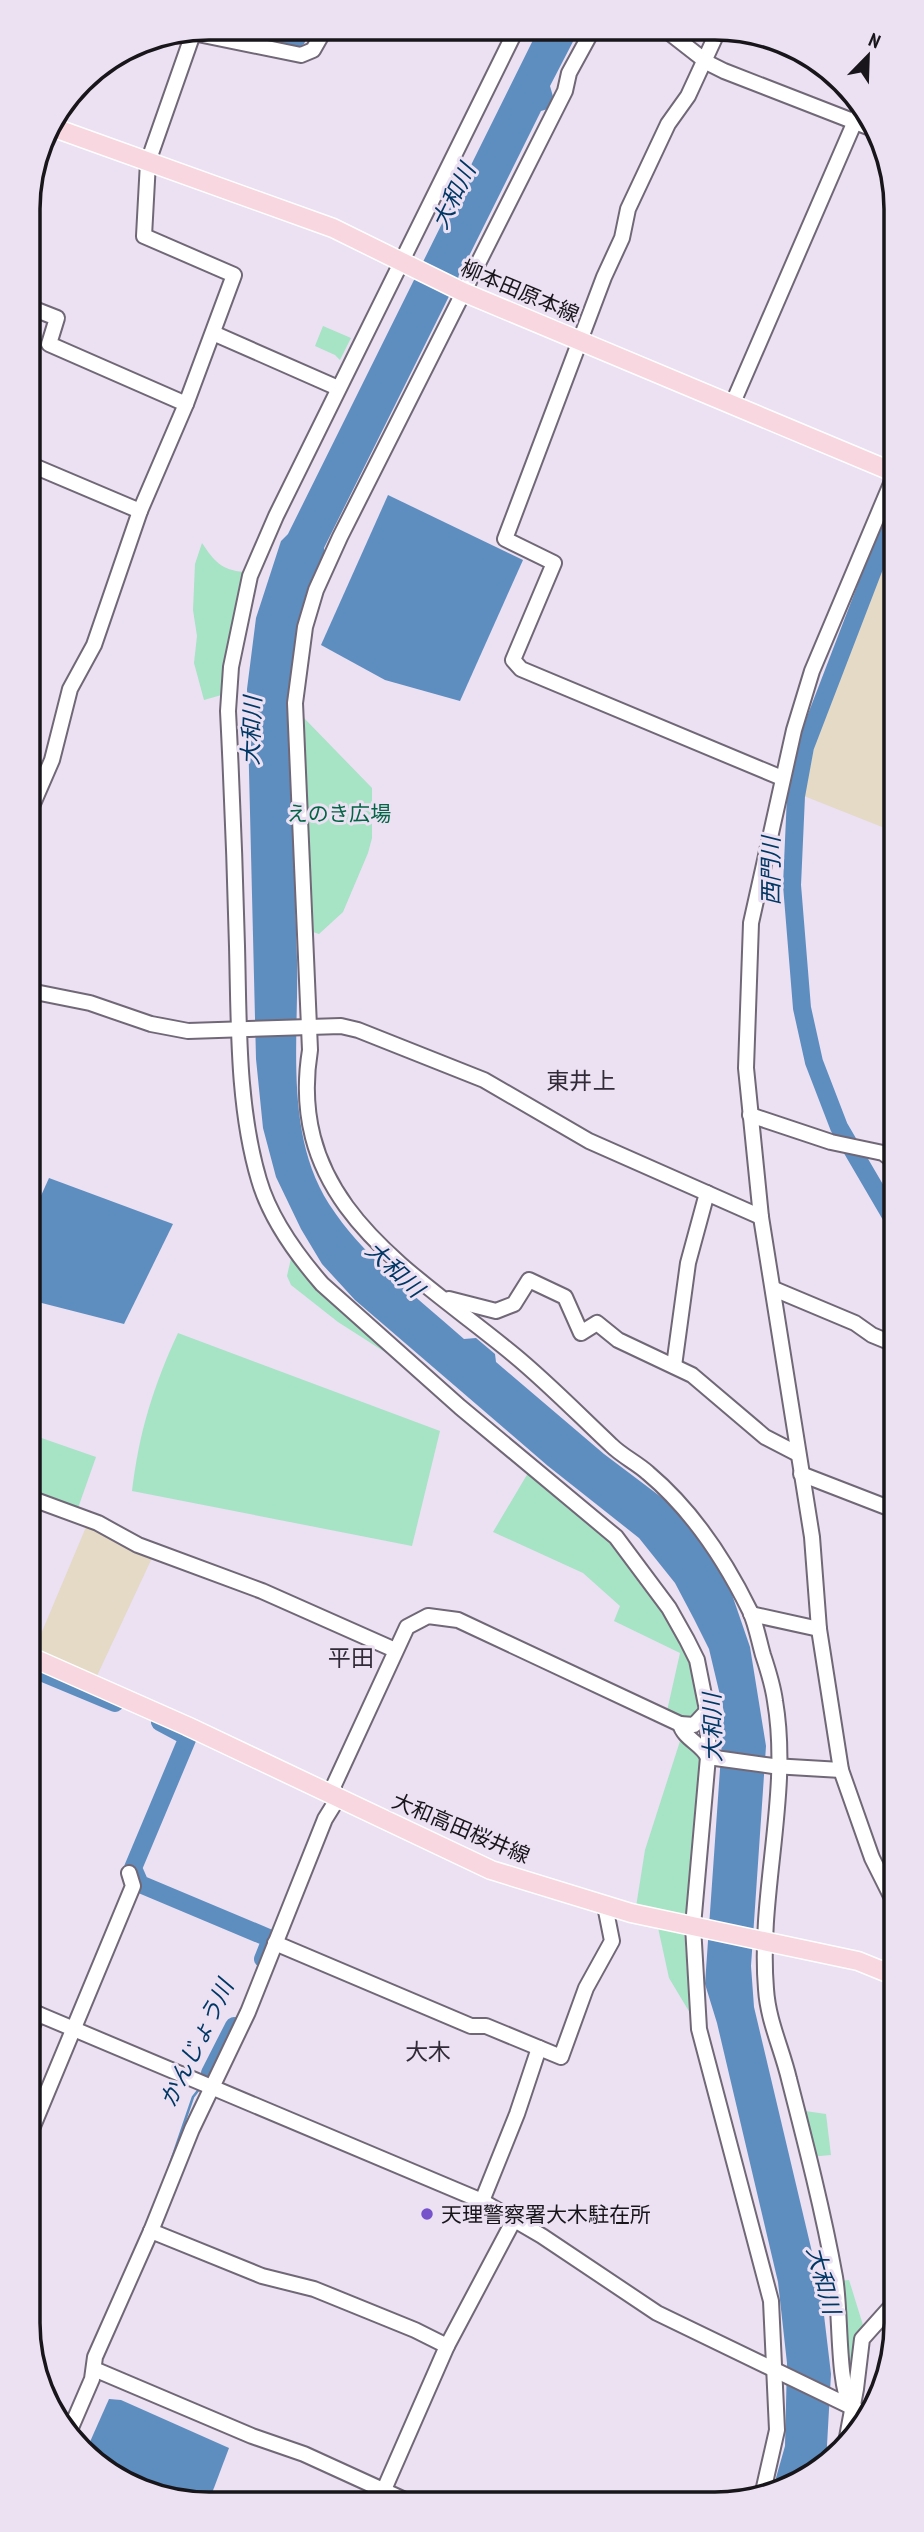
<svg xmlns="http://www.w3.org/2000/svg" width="924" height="2532" font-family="'PT Sans Narrow','Noto Sans JP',sans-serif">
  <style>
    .industrial { fill: #e5dac6 }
    .green { fill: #a7e3c5 }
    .water { fill: #5e8ebf }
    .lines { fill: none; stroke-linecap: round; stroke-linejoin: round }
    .stream { stroke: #5e8ebf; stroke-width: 2.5 }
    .river { stroke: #5e8ebf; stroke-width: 18 }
    .minor-casing { stroke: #716877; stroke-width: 18 }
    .major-casing { stroke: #fff; stroke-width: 21 }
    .minor { stroke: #fff; stroke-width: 14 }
    .major { stroke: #f8d7e0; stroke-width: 18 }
    .poi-dot { fill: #7652cb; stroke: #ebe1f2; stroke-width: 2.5 }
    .labels { text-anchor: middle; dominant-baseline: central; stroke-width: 6; stroke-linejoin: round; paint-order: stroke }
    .street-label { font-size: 21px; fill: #19161b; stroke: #ebe1f2 }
    .park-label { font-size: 21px; fill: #036545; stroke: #ebe1f2 }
    .poi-label { font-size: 21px; fill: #19161b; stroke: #ebe1f2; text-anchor: start }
    .water-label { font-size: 23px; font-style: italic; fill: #003765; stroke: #ebe1f2 }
    .neighbourhood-label { font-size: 23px; fill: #322a37; stroke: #ebe1f2 }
    .rim { fill: none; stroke: #19161b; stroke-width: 3.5 }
  </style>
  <rect width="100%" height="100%" fill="#ebe1f2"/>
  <g class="industrial">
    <polygon points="893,540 893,828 892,831 804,796 816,739"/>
    <polygon points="86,1527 152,1558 96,1678 33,1653"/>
  </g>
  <g class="green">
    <polygon points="323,326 351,338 340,360 335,355 315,346"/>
    <path d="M202 543C214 561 221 570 244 572L231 625 225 694 204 700 194 663 197 636 193 610 195 564Z"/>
    <polygon points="303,717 372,788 372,838 368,853 343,912 319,934 313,932 309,939"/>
    <polygon points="292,1254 402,1363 338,1322 291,1285 287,1276"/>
    <path d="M178 1333 440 1431 412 1546 132 1491C139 1432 153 1387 178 1333Z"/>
    <polygon points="30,1434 96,1457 78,1508 30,1491"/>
    <polygon points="528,1473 611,1540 666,1613 691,1659 701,1710 690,1719 667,1711 680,1653 614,1621 620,1606 583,1573 493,1532"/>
    <polygon points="681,1738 701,1751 689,1917 636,1907 645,1850"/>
    <polygon points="657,1923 684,1929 690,2013 669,1978"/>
    <polygon points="798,2110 826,2114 831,2155 809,2157"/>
    <polygon points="849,2280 863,2325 855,2382 839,2382 829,2282"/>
  </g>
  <g class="water">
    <polygon points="212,28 311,29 304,44 297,48 217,33"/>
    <path d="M538 30H579L550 86 554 100 548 109 541 111 324 548C326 563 325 570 312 578L295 643 289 689C293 779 294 870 297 960 299 1039 284 1133 329 1204 364 1258 417 1297 464 1339L476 1338 495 1354 496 1362 604 1454 673 1506 726 1577 750 1647 766 1746 751 1966 754 2007 821 2290 831 2374 826 2463 806 2480 772 2492 785 2446 787 2363 778 2282 717 2023 705 1984 724 1712 709 1649 694 1619 675 1583 639 1538 548 1466 355 1300 322 1264 301 1229 276 1177 263 1128 256 1059 247 689 256 618 281 541 288 534Z"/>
    <polygon points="388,495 523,560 460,701 385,680 321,645"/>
    <polygon points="49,1178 173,1224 124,1324 30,1300 30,1220"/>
    <polygon points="109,2399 121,2400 229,2448 209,2501 174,2501 85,2453"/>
  </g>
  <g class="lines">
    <g class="stream">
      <polyline points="205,2079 210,2073"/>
      <polyline points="167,2173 193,2097 200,2088"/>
    </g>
    <g class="river">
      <polyline points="893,518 805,747 796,796 792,885 802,1008 814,1062 839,1127 894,1221"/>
      <polyline points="31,1668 115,1703"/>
      <polyline points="160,1722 188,1737 133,1868 140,1884 271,1939 263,1959"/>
      <polyline points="210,2073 234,2026"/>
    </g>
    <defs>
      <g id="minor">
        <path d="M516 30 276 516 250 576 231 667 228 711C232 790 235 868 237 946 239 1022 237 1106 259 1180 270 1218 296 1254 322 1284L460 1407 616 1537 669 1608 687 1640 697 1660 708 1715V1757L693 1926 699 2029 771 2301 777 2430 762 2496"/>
        <path d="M592 31 569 73 565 91 340 537 316 590 305 627 295 703 310 1050C285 1205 413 1271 514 1355 548 1383 579 1415 611 1445 622 1456 637 1463 648 1473 692 1510 725 1560 750 1611 756 1624 759 1641 763 1655 768 1670 773 1686 775 1701 791 1794 758 1894 766 1989 768 2021 782 2049 789 2079 806 2145 823 2211 835 2277 841 2311 837 2382 851 2408"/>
        <polyline points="667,31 708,63 724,71 868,127"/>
        <polyline points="718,31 688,96 668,124 628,209 622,238 604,277 505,539 554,563 513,660 521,669 782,778"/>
        <polyline points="193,33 301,55 313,50 325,29"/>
        <polyline points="29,307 57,318 49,344 186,404"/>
        <polyline points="213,333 338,388"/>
        <polyline points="732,405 859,112"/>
        <polyline points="29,464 140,511"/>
        <polyline points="893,479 812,671 794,730 751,923 746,1068 761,1217 812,1537 819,1629 841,1770 872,1858 895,1904"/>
        <polyline points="29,813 52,760 70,689 94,645 140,511 186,404 234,275 144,236 148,162 194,31"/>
        <polyline points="30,991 90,1003 151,1024 188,1031 341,1026 358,1030 484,1080 589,1141 761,1217"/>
        <polyline points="750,1115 831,1142 883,1153 894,1161"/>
        <polyline points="774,1289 855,1323 872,1335 894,1344"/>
        <polyline points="449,1299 496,1311 514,1304 529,1280 565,1297 581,1333 597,1323 618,1340 692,1375 765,1437 798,1454"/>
        <polyline points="674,1366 688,1263 707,1193"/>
        <polyline points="801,1474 894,1510"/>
        <polyline points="30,1498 98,1523 138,1545 262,1591 395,1650"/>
        <polyline points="751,1614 819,1629"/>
        <polyline points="680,1724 694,1725 707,1711"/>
        <polyline points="708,1757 773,1766 841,1770"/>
        <path d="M334 1796V1785L407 1627 428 1616 458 1620 680 1724C684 1739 701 1743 708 1757"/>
        <polyline points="275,1943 471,2026 486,2026 561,2057 586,1988 612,1941 605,1906"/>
        <polyline points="31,2011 482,2201 542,2236 657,2313 868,2415"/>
        <polyline points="31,2029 38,2014"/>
        <polyline points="31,2131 133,1886 129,1873"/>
        <polyline points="482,2201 517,2114 539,2048"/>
        <polyline points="151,2231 262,2276 314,2289 415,2330 447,2346"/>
        <polyline points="94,2369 252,2436 304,2454 407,2501"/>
        <polyline points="70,2430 92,2379 95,2357 151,2231 192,2129 248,2012 325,1819 338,1798"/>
        <polyline points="845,2448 856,2389 862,2339 896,2301"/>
        <polyline points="379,2501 447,2346 515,2218"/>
      </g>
      <g id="major">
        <polyline points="49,126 333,228 463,292 893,472"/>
        <polyline points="31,1657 187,1726 491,1870 631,1913 858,1961 895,1976"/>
      </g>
    </defs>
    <use href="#minor" class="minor-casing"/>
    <use href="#major" class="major-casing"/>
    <use href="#minor" class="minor"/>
    <use href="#major" class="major"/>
  </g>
  <circle class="poi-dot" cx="427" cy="2214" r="7"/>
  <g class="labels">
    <g class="street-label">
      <text transform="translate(520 291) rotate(23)">柳本田原本線</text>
      <text transform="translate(461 1828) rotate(23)">大和高田桜井線</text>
    </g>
    <g class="park-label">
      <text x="339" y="813">えのき広場</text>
    </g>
    <g class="poi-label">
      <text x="441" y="2214">天理警察署大木駐在所</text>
    </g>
    <g class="water-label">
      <text transform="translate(453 196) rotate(-64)">大和川</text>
      <text transform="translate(251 731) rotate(-88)">大和川</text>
      <text transform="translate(770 871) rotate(-90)">西門川</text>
      <text transform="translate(395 1269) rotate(43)">大和川</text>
      <text transform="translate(712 1728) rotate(-91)">大和川</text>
      <text transform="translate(196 2043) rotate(-64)">かんじょう川</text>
      <text transform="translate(824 2280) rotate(75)">大和川</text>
    </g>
    <g class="neighbourhood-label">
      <text x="581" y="1080">東井上</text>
      <text x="351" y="1657">平田</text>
      <text x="428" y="2051">大木</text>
    </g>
  </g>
  <path d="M0 0H924V2532H0ZM209 40H715A169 169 0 0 1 884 209V2323A169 169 0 0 1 715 2492H209A169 169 0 0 1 40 2323V209A169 169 0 0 1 209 40Z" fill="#ebe1f2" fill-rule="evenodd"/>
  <path class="rim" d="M209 40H715A169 169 0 0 1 884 209V2323A169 169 0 0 1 715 2492H209A169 169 0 0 1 40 2323V209A169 169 0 0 1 209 40Z"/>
  <g transform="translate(868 56) rotate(23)" stroke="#ebe1f2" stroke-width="5" paint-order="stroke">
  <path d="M0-5L12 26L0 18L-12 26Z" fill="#19161b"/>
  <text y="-10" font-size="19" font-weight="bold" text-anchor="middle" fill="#19161b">N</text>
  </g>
</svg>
